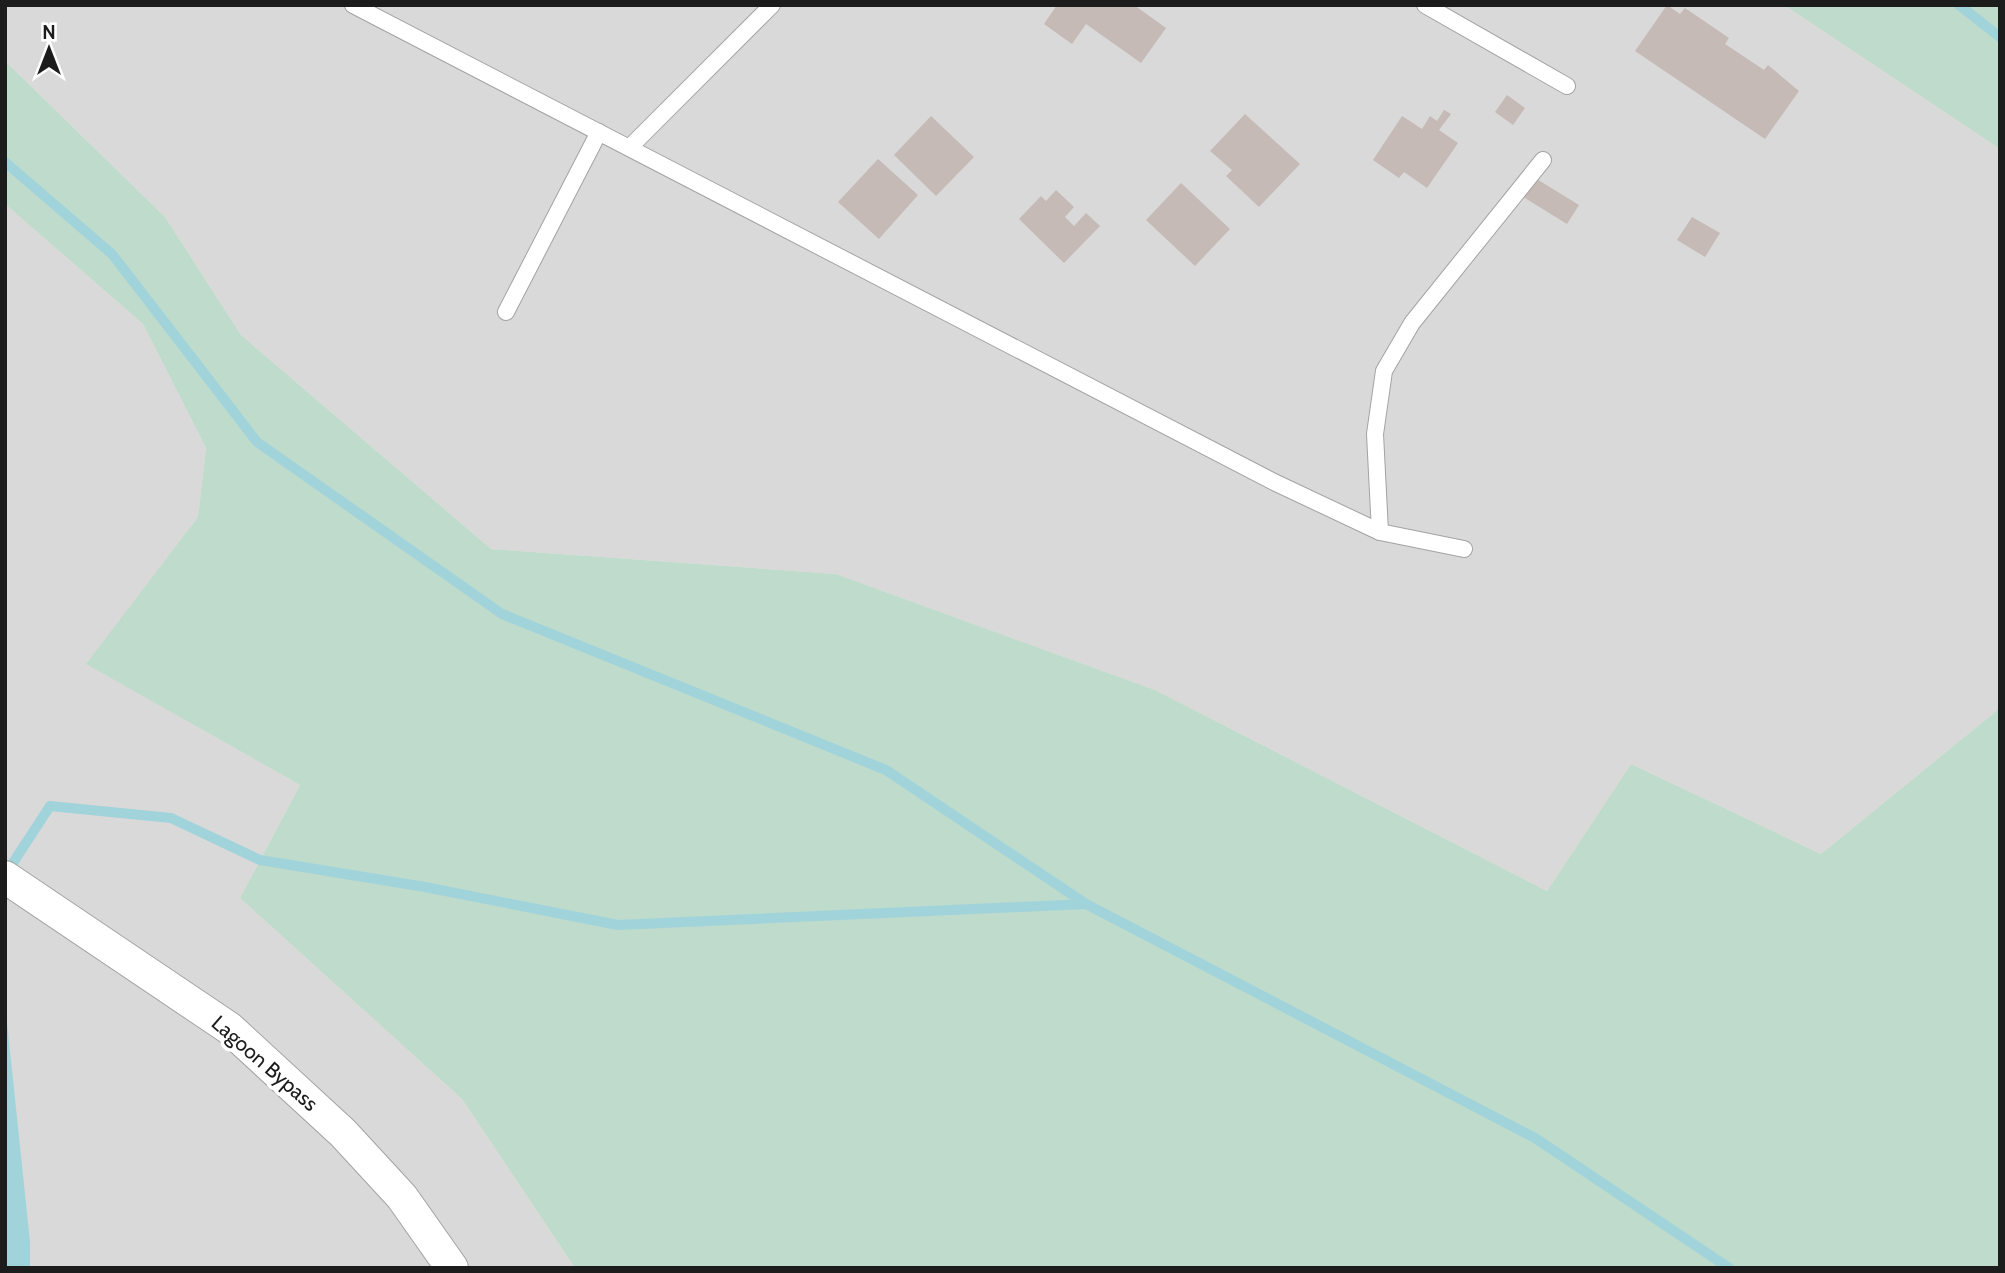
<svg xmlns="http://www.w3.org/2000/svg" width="2005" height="1273" font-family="Cabin,sans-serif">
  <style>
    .residential { fill: #dad9d9 }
    .wetland { fill: #bedbcc }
    .water { fill: #a1d3db }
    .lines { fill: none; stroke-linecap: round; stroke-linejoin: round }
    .stream { stroke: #a1d3db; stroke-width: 10 }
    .building { fill: #c5bab5 }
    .lane-casing { stroke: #a3a3a3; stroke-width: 18 }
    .street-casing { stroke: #a3a3a3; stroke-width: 34 }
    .lane { stroke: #fff; stroke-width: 16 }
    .street { stroke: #fff; stroke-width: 32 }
    .labels { text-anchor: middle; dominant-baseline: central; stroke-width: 7; stroke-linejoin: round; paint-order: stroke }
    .street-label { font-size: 21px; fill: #1c1c1c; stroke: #fff }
  </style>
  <rect width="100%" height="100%" fill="#ede8e1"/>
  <g class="residential">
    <polygon points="5,5 1784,5 2000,149 2000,708 1821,854 1631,764 1547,891 1155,690 836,574 491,549 241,335 165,217 5,61"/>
    <polygon points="5,204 143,324 206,448 198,517 87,664 300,785 240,898 462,1099 575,1268 30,1268 5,1003"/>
  </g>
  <g class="wetland">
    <polygon points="1784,5 2000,5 2000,149"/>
    <polygon points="5,61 165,217 241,335 491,549 836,574 1155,690 1547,891 1631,764 1821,854 2000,708 2000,1268 575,1268 462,1099 240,898 300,785 86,664 198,517 206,448 143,324 5,204"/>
  </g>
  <polygon class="water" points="5,1003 30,1242 30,1268 5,1268"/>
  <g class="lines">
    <g class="stream">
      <polyline points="1959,5 2000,37"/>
      <polyline points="5,162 112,254 257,442 502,614 886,770 1086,904"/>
      <polyline points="7,872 50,806 171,818 260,860 425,887 618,925 1086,904 1535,1138 1729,1268"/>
    </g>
  </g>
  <g class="building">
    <polygon points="1057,5 1134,5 1166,28 1141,63 1086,24 1072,44 1044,24"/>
    <polygon points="1667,5 1680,14 1685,8 1729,38 1725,44 1764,70 1768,65 1799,91 1765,139 1635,51"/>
    <polygon points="1507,95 1525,108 1513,125 1495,112"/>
    <polygon points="1444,110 1451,114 1439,130 1458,143 1427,188 1404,172 1399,178 1373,160 1402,116 1422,129 1430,116 1437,121"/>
    <polygon points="1245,114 1300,164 1259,207 1226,176 1232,170 1210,151"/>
    <polygon points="931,116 974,157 936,196 894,155"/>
    <polygon points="878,159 918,195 879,239 838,202"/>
    <polygon points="1535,178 1579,205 1567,224 1523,197"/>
    <polygon points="1181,183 1230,229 1195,266 1146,220"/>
    <polygon points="1056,190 1074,207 1065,217 1074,226 1086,213 1100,226 1064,263 1019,219 1041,196 1046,201"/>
    <polygon points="1692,217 1720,233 1705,257 1677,240"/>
  </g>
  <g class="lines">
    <defs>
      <g id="lane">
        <polyline points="353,5 1276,483 1380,532 1464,549"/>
        <polyline points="1425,5 1567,86"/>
        <polyline points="630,147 772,5"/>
        <polyline points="506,312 599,132"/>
        <polyline points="1380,532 1375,434 1384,371 1412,323 1543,160"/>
      </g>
      <polyline id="street" points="5,877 229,1028 343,1133 402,1197 452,1268"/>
    </defs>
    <use href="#lane" class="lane-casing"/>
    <use href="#street" class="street-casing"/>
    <use href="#lane" class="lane"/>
    <use href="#street" class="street"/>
  </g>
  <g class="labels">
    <g class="street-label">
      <text transform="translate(265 1063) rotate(41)">Lagoon Bypass</text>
    </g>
  </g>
  <rect width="2005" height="1273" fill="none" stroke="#1c1c1c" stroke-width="14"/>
  <g transform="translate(49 49)" stroke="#ffffff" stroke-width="5" paint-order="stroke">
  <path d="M0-5L12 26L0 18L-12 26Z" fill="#1c1c1c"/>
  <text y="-10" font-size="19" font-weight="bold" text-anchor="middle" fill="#1c1c1c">N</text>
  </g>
</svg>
